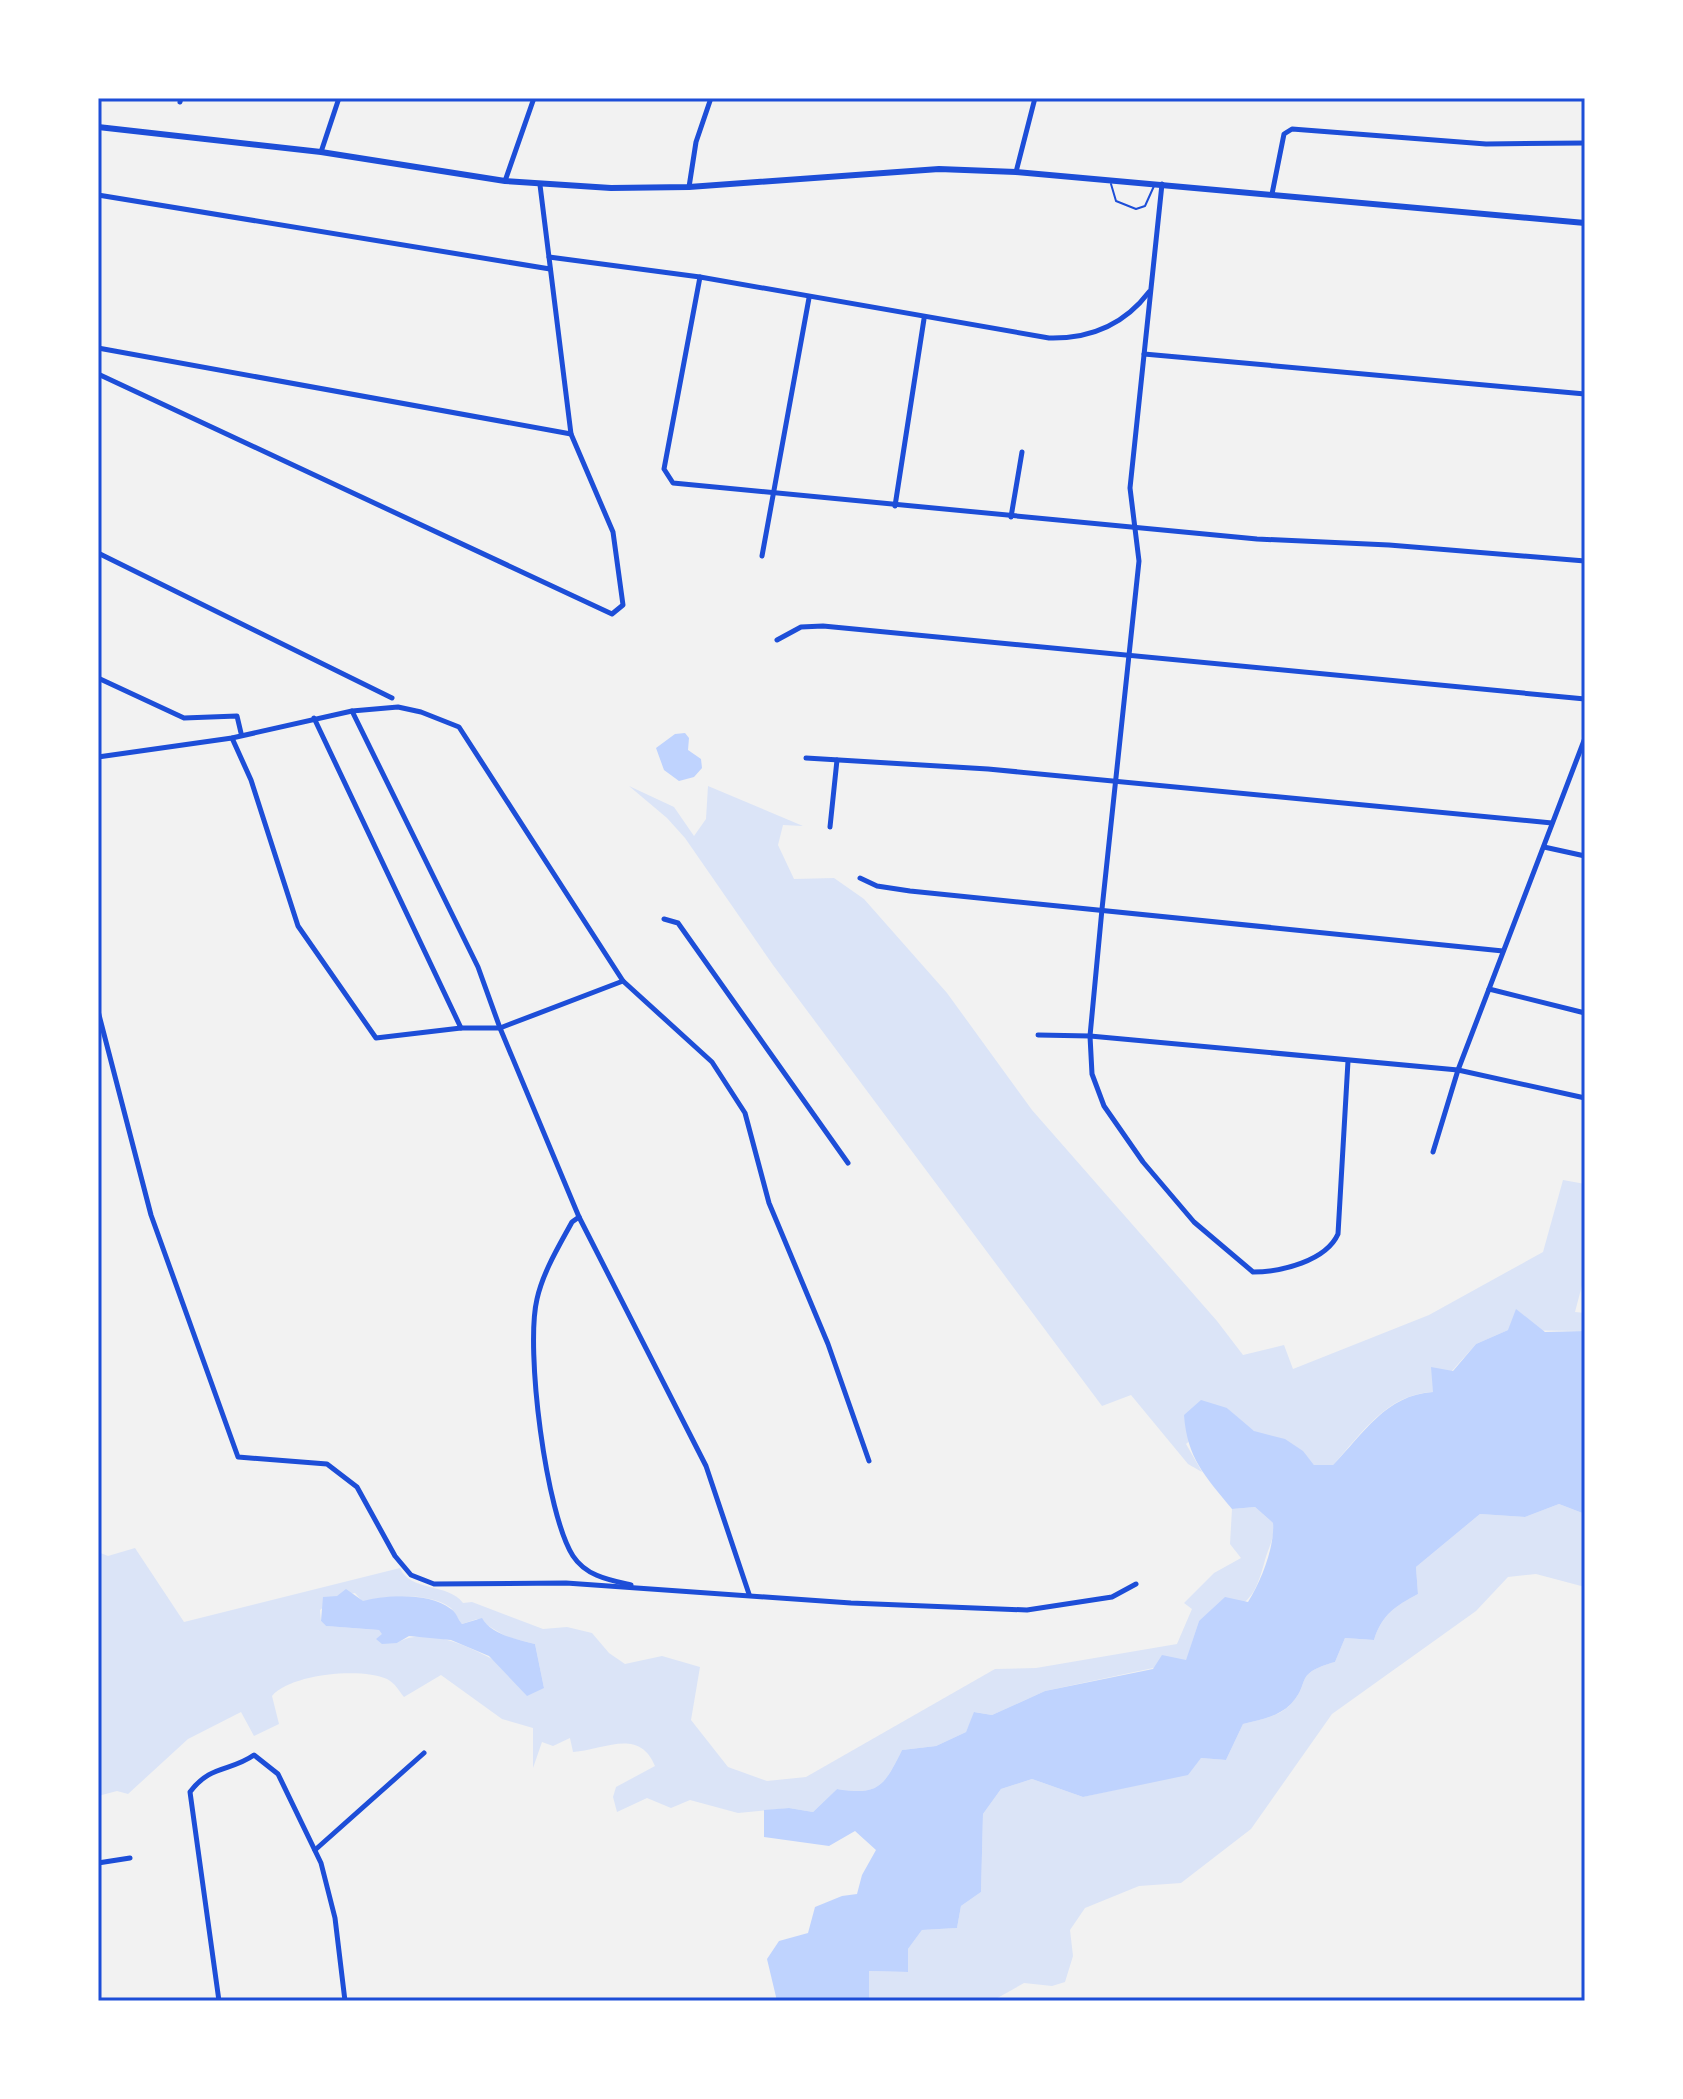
<svg xmlns="http://www.w3.org/2000/svg" width="1683" height="2099" font-family="Montserrat,sans-serif">
  <style>
    .green { fill: #dbe4f7; fill-rule: evenodd }
    .water { fill: #bfd3fe }
    .lines { fill: none; stroke-linecap: round; stroke-linejoin: round }
    .service { stroke: #1d4ed8; stroke-width: 2 }
    .minor { stroke: #1d4ed8; stroke-width: 5 }
    .tertiary { stroke: #1d4ed8; stroke-width: 6 }
    .neatline { fill: none; stroke: #1d4ed8; stroke-width: 3 }
  </style>
  <rect width="100%" height="100%" fill="#f2f2f2"/>
  <g class="green">
    <path d="M629 786 674 807 694 836 706 819 708 786 803 826 783 825 778 845 794 879 834 878 864 899 947 993 1032 1110 1217 1321 1243 1355 1284 1345 1293 1369 1429 1315 1543 1252 1563 1180 1585 1184V1274L1575 1312 1585 1313V1331L1508 1330 1476 1344 1433 1392C1387 1394 1362 1433 1333 1465H1314C1288 1432 1279 1446 1252 1430 1243 1424 1235 1415 1227 1408L1186 1444 1202 1472 1188 1464 1131 1395 1102 1406 773 965 685 838 667 818Z"/>
    <path d="M1559 1504 1585 1514V1587L1536 1574 1508 1577 1476 1611 1332 1714 1251 1829 1181 1883 1139 1886 1085 1908 1070 1930 1073 1956 1065 1982 1052 1986 1024 1983 992 2001H869V1971L907 1972 908 1949 922 1930 957 1928 961 1906 981 1892 983 1814 1001 1789 1032 1779 1083 1797 1154 1781 1201 1758 1226 1760 1243 1724C1259 1720 1279 1717 1291 1704 1312 1682 1292 1674 1335 1662L1345 1638 1374 1640C1382 1614 1396 1606 1418 1594L1416 1567 1480 1514 1525 1517Z"/>
    <path d="M1255 1507 1273 1523C1275 1539 1269 1545 1265 1560 1252 1609 1244 1604 1199 1621L1186 1661 1045 1691 992 1715 975 1712 966 1732 936 1746 902 1750C884 1786 879 1796 837 1789L813 1812 789 1808 738 1813 690 1800 671 1808 647 1798 617 1812 613 1797 616 1787 655 1766C639 1727 604 1750 573 1752L570 1738 553 1746 542 1742 533 1768V1728L502 1719 441 1675 404 1697C399 1691 395 1683 387 1679 361 1667 290 1674 272 1696L279 1724 254 1736 241 1712 188 1739 128 1794 117 1791 98 1796V1552L108 1556 135 1548 184 1622 400 1568C410 1592 449 1583 463 1603L472 1602 543 1629 567 1627 592 1633 609 1653 625 1664 662 1656 700 1667 691 1720 728 1767 767 1781 806 1777 995 1669 1036 1668 1177 1644 1192 1609 1184 1603 1214 1573 1241 1558 1230 1544 1232 1509ZM355 1593 363 1602C386 1595 430 1592 451 1608 456 1613 457 1618 462 1624L477 1619 507 1637 535 1644 544 1688C506 1669 439 1618 397 1643L379 1630 326 1626 321 1621 320 1610 337 1596Z"/>
  </g>
  <g class="water">
    <polygon points="685,733 689,738 688,750 701,759 702,768 694,777 679,781 664,770 656,748 675,734"/>
    <path d="M1516 1309 1545 1332 1585 1331V1514L1559 1504 1525 1517 1480 1514 1416 1567 1418 1594C1396 1606 1382 1614 1374 1640L1345 1638 1335 1662C1292 1674 1312 1682 1291 1704 1278 1717 1259 1720 1243 1724L1226 1760 1201 1758 1188 1775 1083 1797 1032 1779 1001 1789 983 1814 981 1892 961 1906 957 1928 922 1930 908 1949V1972L869 1971V2001H777L767 1959 779 1941 808 1933 815 1907 842 1896 857 1894 862 1875 876 1850 855 1831 829 1846 764 1837V1810L789 1808 813 1812 837 1789C879 1796 884 1786 902 1750L936 1746 966 1732 974 1712 992 1715 1045 1691 1153 1669 1162 1655 1186 1660 1199 1621 1225 1597 1248 1602C1261 1582 1275 1546 1273 1523L1255 1507 1232 1509C1205 1476 1187 1458 1184 1415L1201 1400 1227 1408 1254 1431 1285 1439 1303 1451 1314 1465H1333C1364 1433 1386 1395 1433 1392L1431 1367 1453 1371 1476 1344 1508 1330Z"/>
    <path d="M346 1589 363 1601C387 1595 429 1592 451 1609 457 1613 457 1618 462 1624L482 1618C490 1634 518 1640 535 1644L544 1688 527 1696 489 1656 451 1640 409 1636 397 1643 382 1644 376 1639 382 1634 379 1630 326 1626 321 1621 323 1597 337 1596Z"/>
  </g>
  <g class="lines">
    <polyline class="service" points="1111,184 1116,201 1136,209 1145,206 1154,186"/>
    <g class="minor">
      <polyline points="180,102 181,98"/>
      <polyline points="321,152 339,98"/>
      <polyline points="1016,172 1035,98"/>
      <polyline points="505,181 534,98"/>
      <path d="M1162 184 1130 488 1139 561 1102 909 1090 1036 1092 1074 1104 1106 1143 1162 1194 1222 1253 1272C1281 1272 1326 1261 1338 1234L1348 1061"/>
      <polyline points="689,187 696,142 711,98"/>
      <polyline points="1272,194 1284,134 1292,129 1486,144 1585,143"/>
      <polyline points="98,195 550,269"/>
      <path d="M549 257 700 277 1049 338C1090 339 1124 325 1149 292"/>
      <polyline points="700,277 664,469 673,483 1257,539 1389,545 1585,561"/>
      <polyline points="98,348 571,434"/>
      <polyline points="1144,354 1585,394"/>
      <polyline points="98,374 612,614 623,605 613,532 571,434 540,185"/>
      <polyline points="895,506 924,319"/>
      <polyline points="1011,517 1022,452"/>
      <polyline points="98,553 392,698"/>
      <polyline points="762,556 809,298"/>
      <polyline points="777,640 801,627 823,626 1585,699"/>
      <polyline points="98,678 184,718 237,716 241,733"/>
      <polyline points="352,711 478,967 500,1028 579,1217 706,1466 749,1594"/>
      <polyline points="314,718 461,1028"/>
      <polyline points="232,738 251,780 298,926 376,1038 461,1028 500,1028 623,981"/>
      <polyline points="98,757 232,738 352,711 398,707 421,712 459,727 623,981 712,1062 745,1113 769,1203 828,1344 869,1461"/>
      <polyline points="806,758 988,769 1552,823"/>
      <polyline points="830,827 837,760"/>
      <polyline points="1544,847 1585,856"/>
      <polyline points="860,878 877,886 910,891 1503,951"/>
      <polyline points="664,919 678,923 848,1163"/>
      <polyline points="1489,989 1585,1013"/>
      <polyline points="98,1011 151,1215 238,1457 327,1464 357,1487 395,1556 411,1575 434,1584 566,1583 851,1603 1027,1610 1112,1597 1136,1584"/>
      <polyline points="1038,1035 1090,1036 1458,1070 1585,1098"/>
      <polyline points="1433,1152 1458,1070 1585,738"/>
      <path d="M579 1217 572 1222C559 1246 543 1272 537 1299 525 1349 546 1514 573 1556 586 1576 609 1580 631 1585"/>
      <polyline points="315,1850 424,1753"/>
      <polyline points="98,1863 130,1858"/>
      <path d="M219 2001 190 1792C211 1764 230 1772 254 1755L278 1774 321 1863 335 1918 345 2001"/>
    </g>
    <polyline class="tertiary" points="98,127 321,152 505,181 611,188 689,187 939,169 1016,172 1585,223"/>
  </g>
  <rect width="1683" height="2099" fill="none" stroke="#ffffff" stroke-width="200"/>
  <rect x="100" y="100" width="1483" height="1899" class="neatline"/>
</svg>
